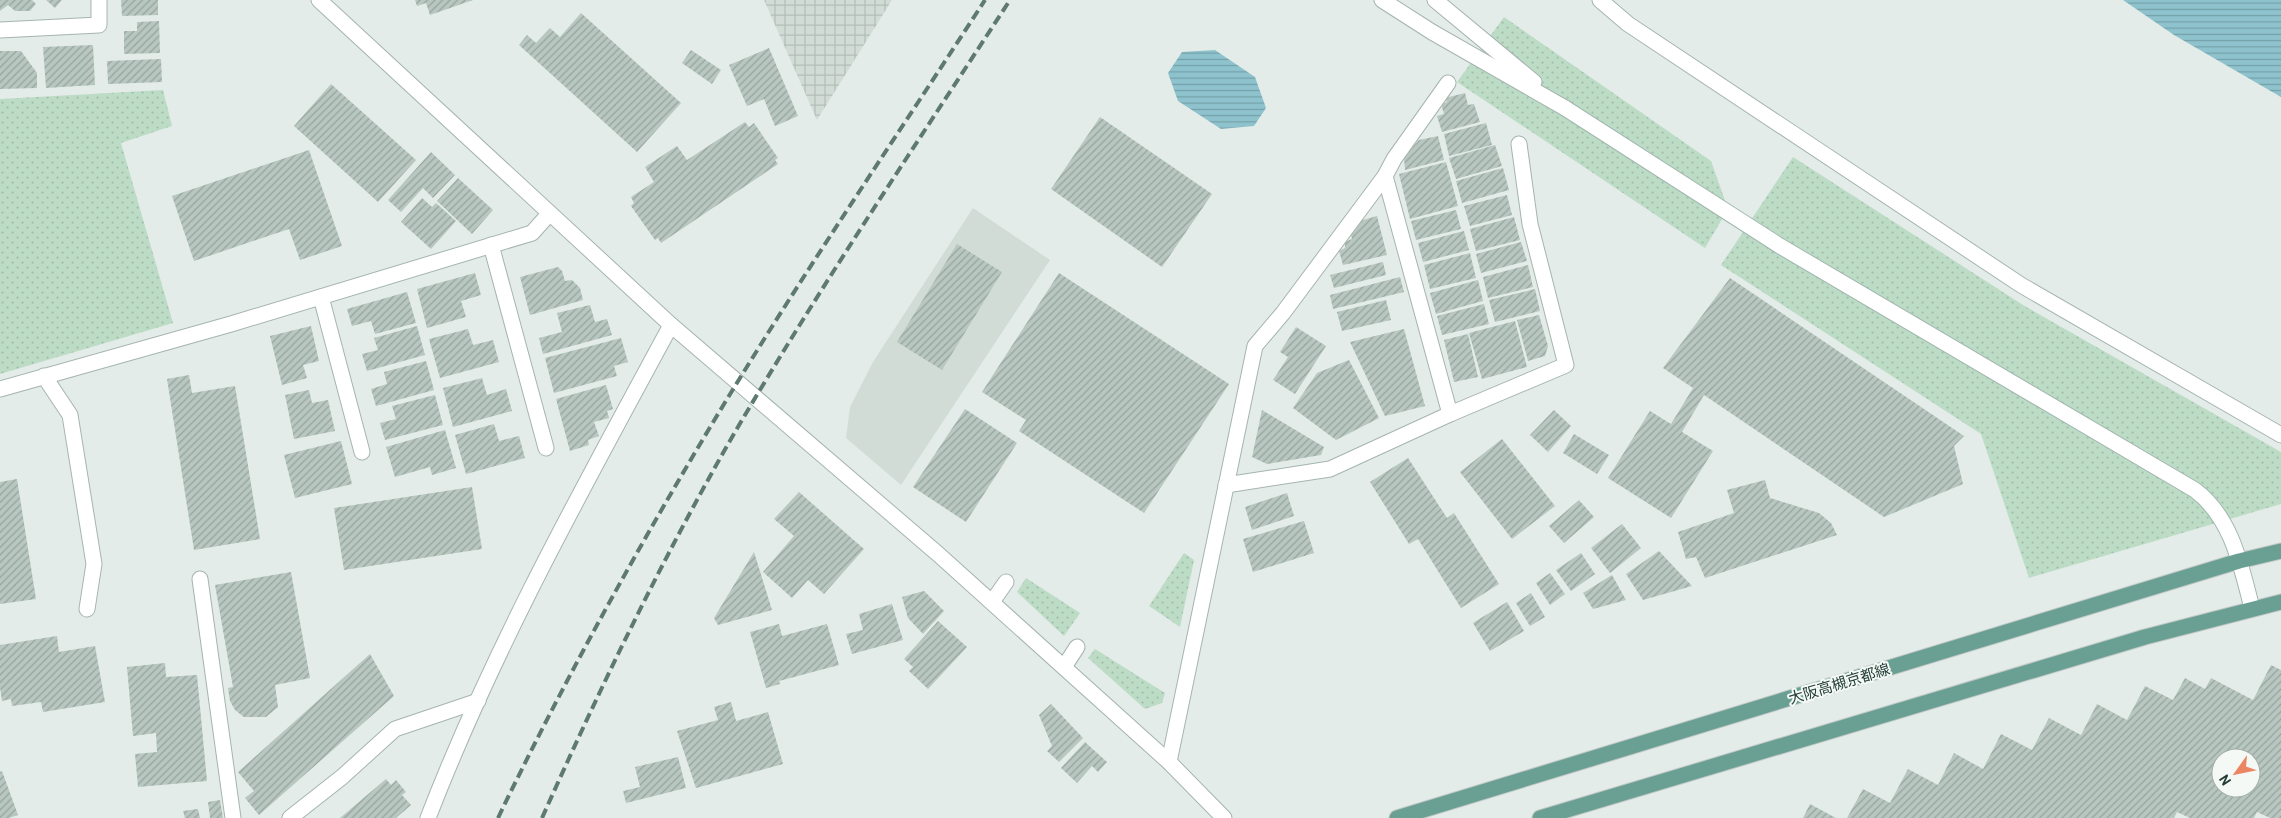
<svg xmlns="http://www.w3.org/2000/svg" width="2281" height="818" font-family="Barlow,'Noto Sans JP',sans-serif">
  <style>
    .built { fill: #d1dcd7 }
    .industrial { fill: url(#industrial-grid) }
    .grass { fill: url(#grass-dots) }
    .water { fill: url(#water-rules) }
    .building { fill: url(#building-hatch); fill-rule: evenodd }
    .lines { fill: none; stroke-linecap: round; stroke-linejoin: round }
    .lane-casing { stroke: #a6b4af; stroke-width: 17 }
    .street-casing { stroke: #a6b4af; stroke-width: 17 }
    .secondary-casing { stroke: #a2b7b0; stroke-width: 17 }
    .primary-casing { stroke: #c2c9c7; stroke-width: 17 }
    .lane { stroke: #fff; stroke-width: 15 }
    .street { stroke: #fff; stroke-width: 15 }
    .secondary { stroke: #fff; stroke-width: 15 }
    .primary { stroke: #6aa093; stroke-width: 15 }
    .rail { stroke: #5e7872; stroke-width: 4; stroke-dasharray: 10 5; stroke-linecap: butt }
    .labels { text-anchor: middle; dominant-baseline: central; stroke-width: 4; stroke-linejoin: round; paint-order: stroke }
    .street-label { font-size: 15px; fill: #243d37; stroke: #f4f9f6 }
  </style>
  <defs>
    <pattern id="industrial-grid" width="8" height="8" patternUnits="userSpaceOnUse" patternTransform="scale(1.25)"><rect width="8" height="8" fill="#d1dcd7"/><path d="M0 4h8M4 0v8" fill="none" stroke="#b3beb9"/></pattern>
    <pattern id="grass-dots" width="8" height="8" patternUnits="userSpaceOnUse" patternTransform="scale(1.25)"><rect width="8" height="8" fill="#bddcc6"/><path d="M2 2h.1M6 6h.1" fill="none" stroke="#a2beab" stroke-width="1.8" stroke-linecap="round"/></pattern>
    <pattern id="water-rules" width="6" height="5" patternUnits="userSpaceOnUse" patternTransform="scale(1.25)"><rect width="6" height="5" fill="#8ec3ce"/><path d="M0 2.5h6" fill="none" stroke="#74a0a8"/></pattern>
    <pattern id="building-hatch" width="6" height="6" patternUnits="userSpaceOnUse" patternTransform="scale(1.25)"><rect width="6" height="6" fill="#b9c7c1"/><path d="M-1 1l2-2M0 6l6-6M5 7l2-2" fill="none" stroke="#96a39e"/></pattern>
  </defs>
  <rect width="100%" height="100%" fill="#e3ece8"/>
  <polygon class="built" points="973,208 1050,260 901,485 846,438 850,407 873,362"/>
  <polygon class="industrial" points="764,0 892,0 817,120"/>
  <g class="grass">
    <polygon points="1504,17 1711,161 1728,209 1705,248 1457,82"/>
    <polygon points="163,90 172,126 121,143 173,323 0,374 0,99"/>
    <polygon points="1793,157 2023,305 2281,452 2281,504 2029,578 1981,434 1721,265"/>
    <polygon points="1184,553 1194,560 1180,627 1149,606"/>
    <polygon points="1026,578 1080,613 1064,636 1017,592"/>
    <polygon points="1095,649 1165,693 1162,703 1145,709 1088,658"/>
  </g>
  <g class="water">
    <polygon points="2123,0 2281,0 2281,97 2174,35"/>
    <polygon points="1215,50 1255,77 1266,108 1254,126 1221,129 1178,101 1168,73 1182,52"/>
  </g>
  <g class="building">
    <polygon points="0,0 32,0 36,4 30,11 15,11 8,5 0,11"/>
    <polygon points="46,0 62,0 55,8"/>
    <polygon points="121,0 158,0 158,15 122,16"/>
    <polygon points="415,0 473,0 430,15 426,3 417,6"/>
    <polygon points="581,13 681,103 637,152 519,45 527,35 536,43 550,28 560,37"/>
    <polygon points="159,21 160,53 124,54 124,31 137,31 137,22"/>
    <polygon points="93,45 95,85 46,88 43,47"/>
    <polygon points="769,48 798,116 775,126 764,99 747,106 729,65"/>
    <polygon points="691,50 721,70 712,84 682,63"/>
    <polygon points="0,51 21,51 37,73 37,88 0,89"/>
    <polygon points="161,59 162,82 108,84 107,61"/>
    <polygon points="331,84 416,160 378,202 294,126"/>
    <polygon points="1465,93 1468,105 1474,104 1480,122 1442,132 1437,116 1444,114 1441,104 1447,102 1445,98"/>
    <polygon points="1100,117 1212,194 1162,267 1051,189"/>
    <polygon points="745,122 749,127 754,123 778,158 775,160 778,164 661,243 658,238 655,240 631,206 634,203 631,197 654,182 645,167 677,146 687,160"/>
    <polygon points="1486,123 1492,145 1449,156 1444,134"/>
    <polygon points="1438,136 1444,160 1405,170 1404,157 1419,140"/>
    <polygon points="1495,145 1502,166 1456,179 1449,158"/>
    <polygon points="309,150 342,246 300,260 289,229 194,261 172,196"/>
    <polygon points="431,152 455,175 433,198 423,188 401,212 388,200"/>
    <polygon points="1446,162 1458,206 1410,219 1399,174"/>
    <polygon points="1503,168 1509,190 1462,203 1456,181"/>
    <polygon points="458,178 493,210 472,234 437,201"/>
    <polygon points="1507,195 1512,215 1470,226 1464,206"/>
    <polygon points="422,198 432,207 436,203 456,221 431,249 401,222"/>
    <polygon points="1456,210 1461,229 1416,240 1411,221"/>
    <polygon points="1377,216 1387,255 1343,265 1339,251 1345,248 1345,242 1352,239 1350,231 1356,222"/>
    <polygon points="1514,217 1520,240 1476,251 1470,229"/>
    <polygon points="1464,231 1469,250 1423,262 1418,243"/>
    <polygon points="1521,242 1527,261 1481,273 1476,254"/>
    <polygon points="957,244 1002,272 942,370 897,342"/>
    <polygon points="1470,253 1476,278 1430,289 1424,265"/>
    <polygon points="1383,262 1386,275 1334,288 1330,275"/>
    <polygon points="1528,265 1533,287 1488,298 1483,277"/>
    <polygon points="558,267 562,271 565,281 572,280 580,288 583,300 530,315 520,277"/>
    <polygon points="475,273 481,295 461,301 466,317 427,328 417,289"/>
    <polygon points="1059,273 1229,384 1144,513 1019,431 1026,420 982,392"/>
    <polygon points="1400,277 1404,292 1333,309 1330,295"/>
    <polygon points="1730,278 1964,436 1954,446 1963,484 1884,517 1704,395 1682,432 1713,451 1671,518 1608,478 1650,411 1671,424 1693,388 1663,368"/>
    <polygon points="1478,280 1483,301 1436,314 1430,293"/>
    <polygon points="1535,289 1540,311 1495,322 1489,300"/>
    <polygon points="407,292 416,323 375,334 371,321 352,326 347,309"/>
    <polygon points="1386,300 1391,320 1342,331 1337,312"/>
    <polygon points="1484,304 1489,324 1442,335 1437,316"/>
    <polygon points="590,305 595,322 607,319 612,335 543,354 539,338 562,332 557,313"/>
    <polygon points="1539,315 1548,346 1545,356 1528,361 1517,320"/>
    <polygon points="1515,321 1527,367 1482,379 1469,333"/>
    <polygon points="311,326 319,361 303,365 307,378 282,385 270,336"/>
    <polygon points="417,326 425,355 367,371 362,354 378,350 374,338"/>
    <polygon points="1296,327 1326,346 1295,394 1273,380 1288,357 1280,352"/>
    <polygon points="468,329 473,345 493,340 499,362 440,378 429,339"/>
    <polygon points="1404,329 1425,406 1385,416 1350,342"/>
    <polygon points="1468,334 1478,377 1454,382 1444,340"/>
    <polygon points="621,338 628,362 614,366 617,376 554,393 545,358"/>
    <polygon points="1349,360 1379,418 1336,440 1293,408 1317,373"/>
    <polygon points="426,361 434,390 376,406 371,389 387,384 384,372"/>
    <polygon points="189,375 192,393 235,386 260,539 194,550 167,379"/>
    <polygon points="482,378 487,395 506,389 512,411 453,427 443,388"/>
    <polygon points="606,385 613,409 607,411 609,418 594,422 599,436 588,440 589,445 570,451 556,399"/>
    <polygon points="309,390 312,403 328,400 335,431 294,439 285,395"/>
    <polygon points="435,395 443,425 385,440 380,423 396,419 392,406"/>
    <polygon points="965,409 1017,443 966,522 913,487"/>
    <polygon points="1262,410 1324,447 1321,455 1267,464 1252,457"/>
    <polygon points="1554,410 1571,426 1548,452 1530,435"/>
    <polygon points="494,424 499,441 519,436 525,458 466,474 455,435"/>
    <polygon points="445,430 456,468 432,475 430,467 395,477 386,447"/>
    <polygon points="1574,434 1609,455 1597,474 1563,453"/>
    <polygon points="1502,439 1555,506 1512,539 1460,472"/>
    <polygon points="341,441 352,484 295,498 284,455"/>
    <polygon points="1408,458 1447,518 1454,513 1499,584 1461,608 1418,539 1409,544 1370,482"/>
    <polygon points="17,479 36,599 0,604 0,482"/>
    <polygon points="1765,480 1770,498 1819,513 1831,523 1837,535 1705,578 1696,557 1686,559 1678,532 1734,513 1727,490"/>
    <polygon points="472,487 482,549 344,570 334,508"/>
    <polygon points="799,492 864,549 824,594 808,580 792,598 763,572 794,536 774,519"/>
    <polygon points="1287,493 1294,516 1252,530 1245,507"/>
    <polygon points="1579,500 1594,517 1564,543 1549,526"/>
    <polygon points="1304,521 1314,553 1253,572 1243,539"/>
    <polygon points="1622,524 1641,548 1610,573 1591,548"/>
    <polygon points="1659,551 1692,586 1643,600 1626,574"/>
    <polygon points="754,552 772,610 718,625 714,618"/>
    <polygon points="1581,553 1595,574 1571,591 1556,570"/>
    <polygon points="291,572 310,678 275,685 278,707 266,717 244,717 235,710 230,701 228,688 233,687 215,585"/>
    <polygon points="1550,573 1565,594 1550,605 1536,583"/>
    <polygon points="1612,575 1626,600 1593,609 1583,593"/>
    <polygon points="924,591 944,611 923,634 908,618 902,597"/>
    <polygon points="1531,593 1545,617 1530,626 1516,603"/>
    <polygon points="1507,602 1524,631 1490,651 1473,623"/>
    <polygon points="892,604 903,640 852,654 846,634 863,630 859,614"/>
    <polygon points="938,621 967,647 928,689 909,671 913,667 904,659"/>
    <polygon points="779,624 782,636 827,624 839,665 779,681 780,684 766,688 750,632"/>
    <polygon points="57,636 59,652 95,646 105,702 43,712 41,702 12,706 11,699 2,701 0,687 0,645"/>
    <polygon points="370,654 394,696 259,815 245,798 254,791 238,772"/>
    <polygon points="165,663 166,677 197,675 207,781 138,787 135,754 157,752 156,733 133,736 127,667"/>
    <path d="M2271 665 2281 670V818H2270L2257 812 2254 818H2190L2177 812 2174 818H1847L1863 789 1890 803 1908 769 1938 785 1954 753 1983 769 2001 734 2032 750 2049 718 2081 735 2097 704 2127 720 2145 686 2173 700 2185 678 2205 689 2211 678 2253 700ZM2221 758H2251V788H2221Z"/>
    <polygon points="731,702 736,721 768,712 783,764 696,788 677,731 718,720 714,707"/>
    <polygon points="1051,704 1083,738 1059,762 1047,751 1052,746 1039,715"/>
    <polygon points="1085,742 1107,762 1098,772 1092,766 1077,783 1061,768"/>
    <polygon points="678,757 686,788 626,803 623,791 640,787 635,767"/>
    <polygon points="2,771 18,815 9,818 0,818 0,772"/>
    <polygon points="386,779 391,785 396,780 406,792 402,795 411,805 396,818 340,818"/>
    <polygon points="220,800 223,818 210,818 208,802"/>
    <polygon points="1810,804 1836,818 1803,818"/>
    <polygon points="198,809 200,818 185,818 183,811"/>
  </g>
  <g class="lines">
    <defs>
      <g id="lane">
        <polyline points="992,602 1006,582"/>
        <polyline points="1064,667 1077,647"/>
        <path d="M428 818C494 647 584 486 671 325"/>
      </g>
      <g id="street">
        <polyline points="319,0 671,325 938,554 1169,762 1224,818"/>
        <polyline points="1382,0 1432,32 1565,108"/>
        <polyline points="1435,0 1534,82"/>
        <polyline points="1600,0 1628,24 2021,285 2281,435"/>
        <polyline points="0,30 99,25 99,0"/>
        <polyline points="1385,176 1450,414"/>
        <polyline points="491,245 546,448"/>
        <polyline points="321,297 362,452"/>
        <polyline points="44,376 70,415 94,564 87,609"/>
        <polyline points="0,389 231,324 532,233 549,214"/>
        <polyline points="1226,485 1330,469 1450,414 1566,365 1530,224 1519,144"/>
        <polyline points="200,579 233,818"/>
        <polyline points="1169,762 1255,346 1283,313 1385,176 1394,159 1448,83"/>
        <polyline points="290,818 342,777 395,729 478,701"/>
      </g>
      <path id="secondary" d="M1565 108 1780 246 2195 490C2232 518 2241 566 2252 608"/>
      <g id="primary">
        <polyline points="1397,818 2239,561 2281,551"/>
        <polyline points="1540,818 2145,637 2281,602"/>
      </g>
    </defs>
    <use href="#lane" class="lane-casing"/>
    <use href="#street" class="street-casing"/>
    <use href="#secondary" class="secondary-casing"/>
    <use href="#primary" class="primary-casing"/>
    <use href="#lane" class="lane"/>
    <use href="#street" class="street"/>
    <use href="#secondary" class="secondary"/>
    <use href="#primary" class="primary"/>
    <g class="rail">
      <path d="M498 818C564 681 637 549 715 419 801 276 895 139 985 0"/>
      <path d="M542 818C601 686 663 557 735 432 821 285 917 143 1010 0"/>
    </g>
  </g>
  <g class="labels">
    <g class="street-label">
      <text transform="translate(1839 683) rotate(-17)">大阪高槻京都線</text>
    </g>
  </g>
  <g transform="translate(2236 773) rotate(237)"><circle r="24" fill="#f4f9f6" stroke="#a1aeaa"/>
  <path d="M0-4L9 19L0 12L-9 19Z" fill="#eb8662"/>
  <text y="-8" font-size="14" font-weight="bold" text-anchor="middle" fill="#243d37">N</text>
  </g>
</svg>
